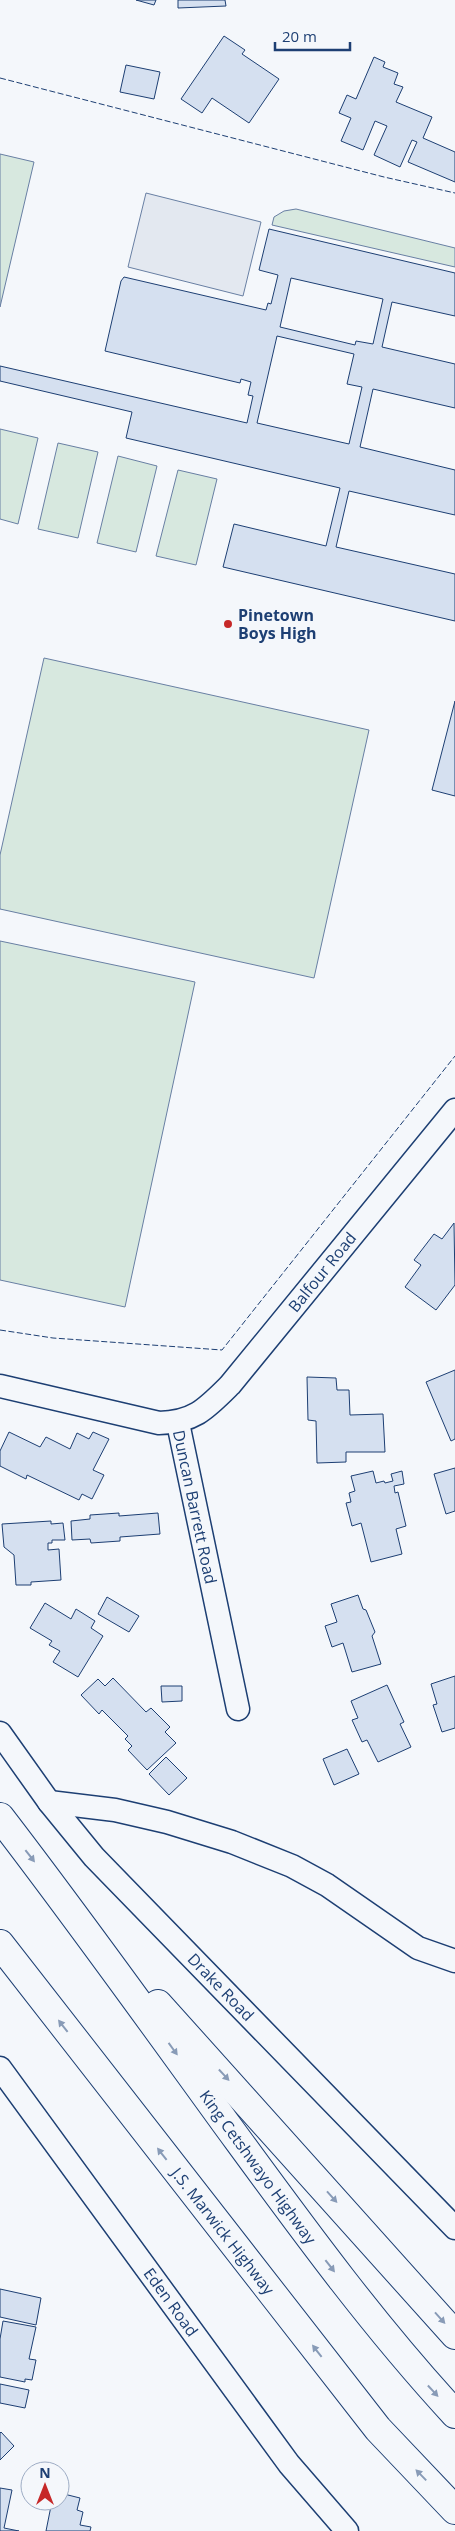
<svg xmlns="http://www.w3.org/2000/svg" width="455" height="2531" font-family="'Open Sans',sans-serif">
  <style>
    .green { fill: #d7e8df; stroke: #687fa3 }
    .parking { fill: #e3e8f0; stroke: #687fa3 }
    .building { fill: #d5e0f0; stroke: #1d3f73; fill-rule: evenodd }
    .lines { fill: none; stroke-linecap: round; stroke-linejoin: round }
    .minor-casing { stroke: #1d3f73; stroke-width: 25 }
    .motorway-casing { stroke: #1d3f73; stroke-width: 30 }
    .minor { stroke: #f4f7fb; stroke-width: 22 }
    .motorway { stroke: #f4f7fb; stroke-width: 28 }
    .fence { stroke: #1d3f73; stroke-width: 1; stroke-dasharray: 6 2.5; stroke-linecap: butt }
    .oneway { fill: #889bb7 }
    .poi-dot { fill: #c62828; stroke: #f4f7fb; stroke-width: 2 }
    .labels { text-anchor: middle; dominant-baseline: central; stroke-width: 4; stroke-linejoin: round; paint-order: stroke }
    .poi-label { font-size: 16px; font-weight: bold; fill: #1d3f73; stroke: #f4f7fb; text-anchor: start }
    .street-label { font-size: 16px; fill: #1d3f73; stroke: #f4f7fb }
  </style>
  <rect width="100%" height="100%" fill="#f4f7fb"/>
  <g class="green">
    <polygon points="0,154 34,162 0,307"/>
    <polygon points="296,209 455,248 455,267 272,225 274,217 284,211"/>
    <polygon points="0,429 38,438 18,524 0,519"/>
    <polygon points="58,443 98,452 78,538 38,529"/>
    <polygon points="118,456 157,466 136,552 97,543"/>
    <polygon points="178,470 217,479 196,565 156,556"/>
    <polygon points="44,658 369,730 314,978 0,909 0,855"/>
    <polygon points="0,941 195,982 125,1307 0,1280"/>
  </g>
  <polygon class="parking" points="146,193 261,222 243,296 128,267"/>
  <g class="building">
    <polygon points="136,0 156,0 154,5"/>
    <polygon points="178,0 225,0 226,6 178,8"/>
    <polygon points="224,36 245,50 242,54 279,79 249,123 212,98 202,113 181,99"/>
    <polygon points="374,57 385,62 383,67 398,73 394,84 403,87 396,102 432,117 423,138 455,152 455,182 408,162 417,142 412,140 400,167 374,155 387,126 375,121 363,150 341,141 351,118 339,113 347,95 356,99"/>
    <polygon points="126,65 160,72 154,99 120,92"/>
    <path d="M269 229 455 273V316L392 302 382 347 455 364V408L373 389 360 447 455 470V515L349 491 336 547 455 574V621L223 567 234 524 326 546 340 488 126 438 132 412 0 381V366L247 423 253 396 248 395 251 382 241 379 240 383 105 351 121 281 124 277 266 310 268 303 271 304 278 275 259 270ZM291 278 383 299 373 344 356 341 355 345 280 327ZM277 336 354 354 347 384 362 387 349 444 257 423Z"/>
    <polygon points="455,701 455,796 432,790"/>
    <polygon points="454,1223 455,1285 436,1310 405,1287 421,1265 414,1260 434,1234 442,1239"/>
    <polygon points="455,1370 455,1439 451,1441 426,1382"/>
    <polygon points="307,1377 336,1378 337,1390 349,1390 350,1415 383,1414 385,1452 346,1452 346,1462 317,1463 316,1421 308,1420"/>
    <polygon points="9,1432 40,1447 46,1437 70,1449 77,1433 89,1439 93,1432 109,1439 93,1470 104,1475 92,1499 82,1494 79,1500 27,1475 26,1479 0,1466 0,1451"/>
    <polygon points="455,1468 455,1511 446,1514 434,1474"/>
    <polygon points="373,1471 376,1483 384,1481 385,1483 393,1481 391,1474 402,1471 404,1484 394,1486 395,1493 398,1492 406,1526 396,1529 402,1554 371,1562 361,1523 352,1526 346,1503 351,1502 349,1493 355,1491 351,1476"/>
    <polygon points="119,1513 119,1516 158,1513 160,1534 120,1537 120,1541 91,1543 90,1539 72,1540 71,1521 90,1519 90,1515"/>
    <polygon points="51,1521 51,1524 63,1523 65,1540 52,1540 52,1543 48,1543 48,1550 59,1549 61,1580 31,1582 31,1585 16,1585 14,1555 4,1547 2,1524"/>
    <polygon points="358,1595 363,1609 366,1610 375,1632 372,1636 381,1664 352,1672 343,1643 332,1647 325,1626 337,1622 331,1604"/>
    <polygon points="107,1597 139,1616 129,1632 98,1614"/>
    <polygon points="45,1603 71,1619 76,1609 95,1621 91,1628 103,1636 78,1677 53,1662 60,1651 49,1645 52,1641 30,1628"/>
    <polygon points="455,1676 455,1728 442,1732 433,1705 437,1704 431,1684"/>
    <polygon points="113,1678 146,1712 151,1708 170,1727 165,1732 176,1743 147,1770 128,1750 132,1746 125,1739 128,1736 102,1710 99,1714 81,1695 98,1679 105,1686"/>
    <polygon points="387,1685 404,1722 400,1724 411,1747 378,1762 367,1740 362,1742 352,1720 358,1718 351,1701"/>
    <polygon points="161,1686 182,1686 182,1701 162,1702"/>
    <polygon points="347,1749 359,1774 334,1785 323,1759"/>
    <polygon points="166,1757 187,1778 169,1795 149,1774"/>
    <polygon points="0,2289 41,2298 36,2325 0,2317"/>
    <polygon points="3,2321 36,2327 29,2359 36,2360 32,2380 25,2379 25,2382 0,2377 0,2339"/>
    <polygon points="0,2384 29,2390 25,2408 0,2403"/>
    <polygon points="1,2432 14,2446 0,2460 0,2433"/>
    <polygon points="0,2488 12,2490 4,2528 19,2531 0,2531"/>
    <polygon points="60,2493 80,2498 77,2510 83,2512 80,2525 91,2527 90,2531 46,2531 52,2501 60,2501"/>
  </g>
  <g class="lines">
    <defs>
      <g id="minor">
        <path d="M0 1386 159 1423C194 1422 206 1409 230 1385L455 1110"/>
        <polyline points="178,1423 238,1709"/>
        <polyline points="0,1733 49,1802 94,1857 455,2228"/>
        <polyline points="49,1802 115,1810 167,1822 232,1842 292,1866 327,1885 418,1948 455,1961"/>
        <polyline points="0,2068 289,2464 347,2531"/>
      </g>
      <g id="motorway">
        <path d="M0 1817C77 1917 150 2019 224 2121 298 2222 370 2322 455 2414"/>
        <polyline points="0,1944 378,2429 455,2510"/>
        <polyline points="158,2004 455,2335"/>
      </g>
    </defs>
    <use href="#minor" class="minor-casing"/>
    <use href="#motorway" class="motorway-casing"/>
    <use href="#minor" class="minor"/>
    <use href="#motorway" class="motorway"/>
    <g class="fence">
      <polyline points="0,78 384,177 455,193"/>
      <polyline points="0,1330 53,1338 222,1350 455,1056"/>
    </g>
  </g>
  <defs><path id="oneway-solid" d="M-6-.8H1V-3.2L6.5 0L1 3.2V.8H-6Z" transform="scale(1.25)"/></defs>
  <g class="oneway">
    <use href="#oneway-solid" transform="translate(30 1856) rotate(52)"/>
    <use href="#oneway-solid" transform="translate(63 2026) rotate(-128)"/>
    <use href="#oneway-solid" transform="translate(173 2049) rotate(54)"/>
    <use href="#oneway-solid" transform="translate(224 2075) rotate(47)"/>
    <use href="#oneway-solid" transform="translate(162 2154) rotate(-128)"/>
    <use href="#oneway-solid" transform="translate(332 2197) rotate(48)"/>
    <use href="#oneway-solid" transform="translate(330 2266) rotate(52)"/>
    <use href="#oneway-solid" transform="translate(440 2318) rotate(48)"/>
    <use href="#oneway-solid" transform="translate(317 2351) rotate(-128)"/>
    <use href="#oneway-solid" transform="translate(433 2391) rotate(47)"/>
    <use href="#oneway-solid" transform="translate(421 2475) rotate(-134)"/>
  </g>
  <circle class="poi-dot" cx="228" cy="624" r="5"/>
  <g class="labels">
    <g class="poi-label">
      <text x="238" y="615">Pinetown<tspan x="238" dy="18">Boys High</tspan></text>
    </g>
    <g class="street-label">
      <text transform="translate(322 1272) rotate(-51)">Balfour Road</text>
      <text transform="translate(195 1507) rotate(78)">Duncan Barrett Road</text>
      <text transform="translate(221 1987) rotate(46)">Drake Road</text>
      <text transform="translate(258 2167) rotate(54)">King Cetshwayo Highway</text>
      <text transform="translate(223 2231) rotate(52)">J.S. Marwick Highway</text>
      <text transform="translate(171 2302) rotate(54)">Eden Road</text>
    </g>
  </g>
  <g transform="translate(45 2486)"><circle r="24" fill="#f4f7fb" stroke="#9eadc5"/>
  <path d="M0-4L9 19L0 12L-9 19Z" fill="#c62828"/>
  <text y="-8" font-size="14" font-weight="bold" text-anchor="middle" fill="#1d3f73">N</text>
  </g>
  <path d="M275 42v8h75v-8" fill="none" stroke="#1d3f73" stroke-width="2.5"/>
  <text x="282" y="42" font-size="15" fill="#1d3f73" stroke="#f4f7fb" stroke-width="4" paint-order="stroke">20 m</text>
</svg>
